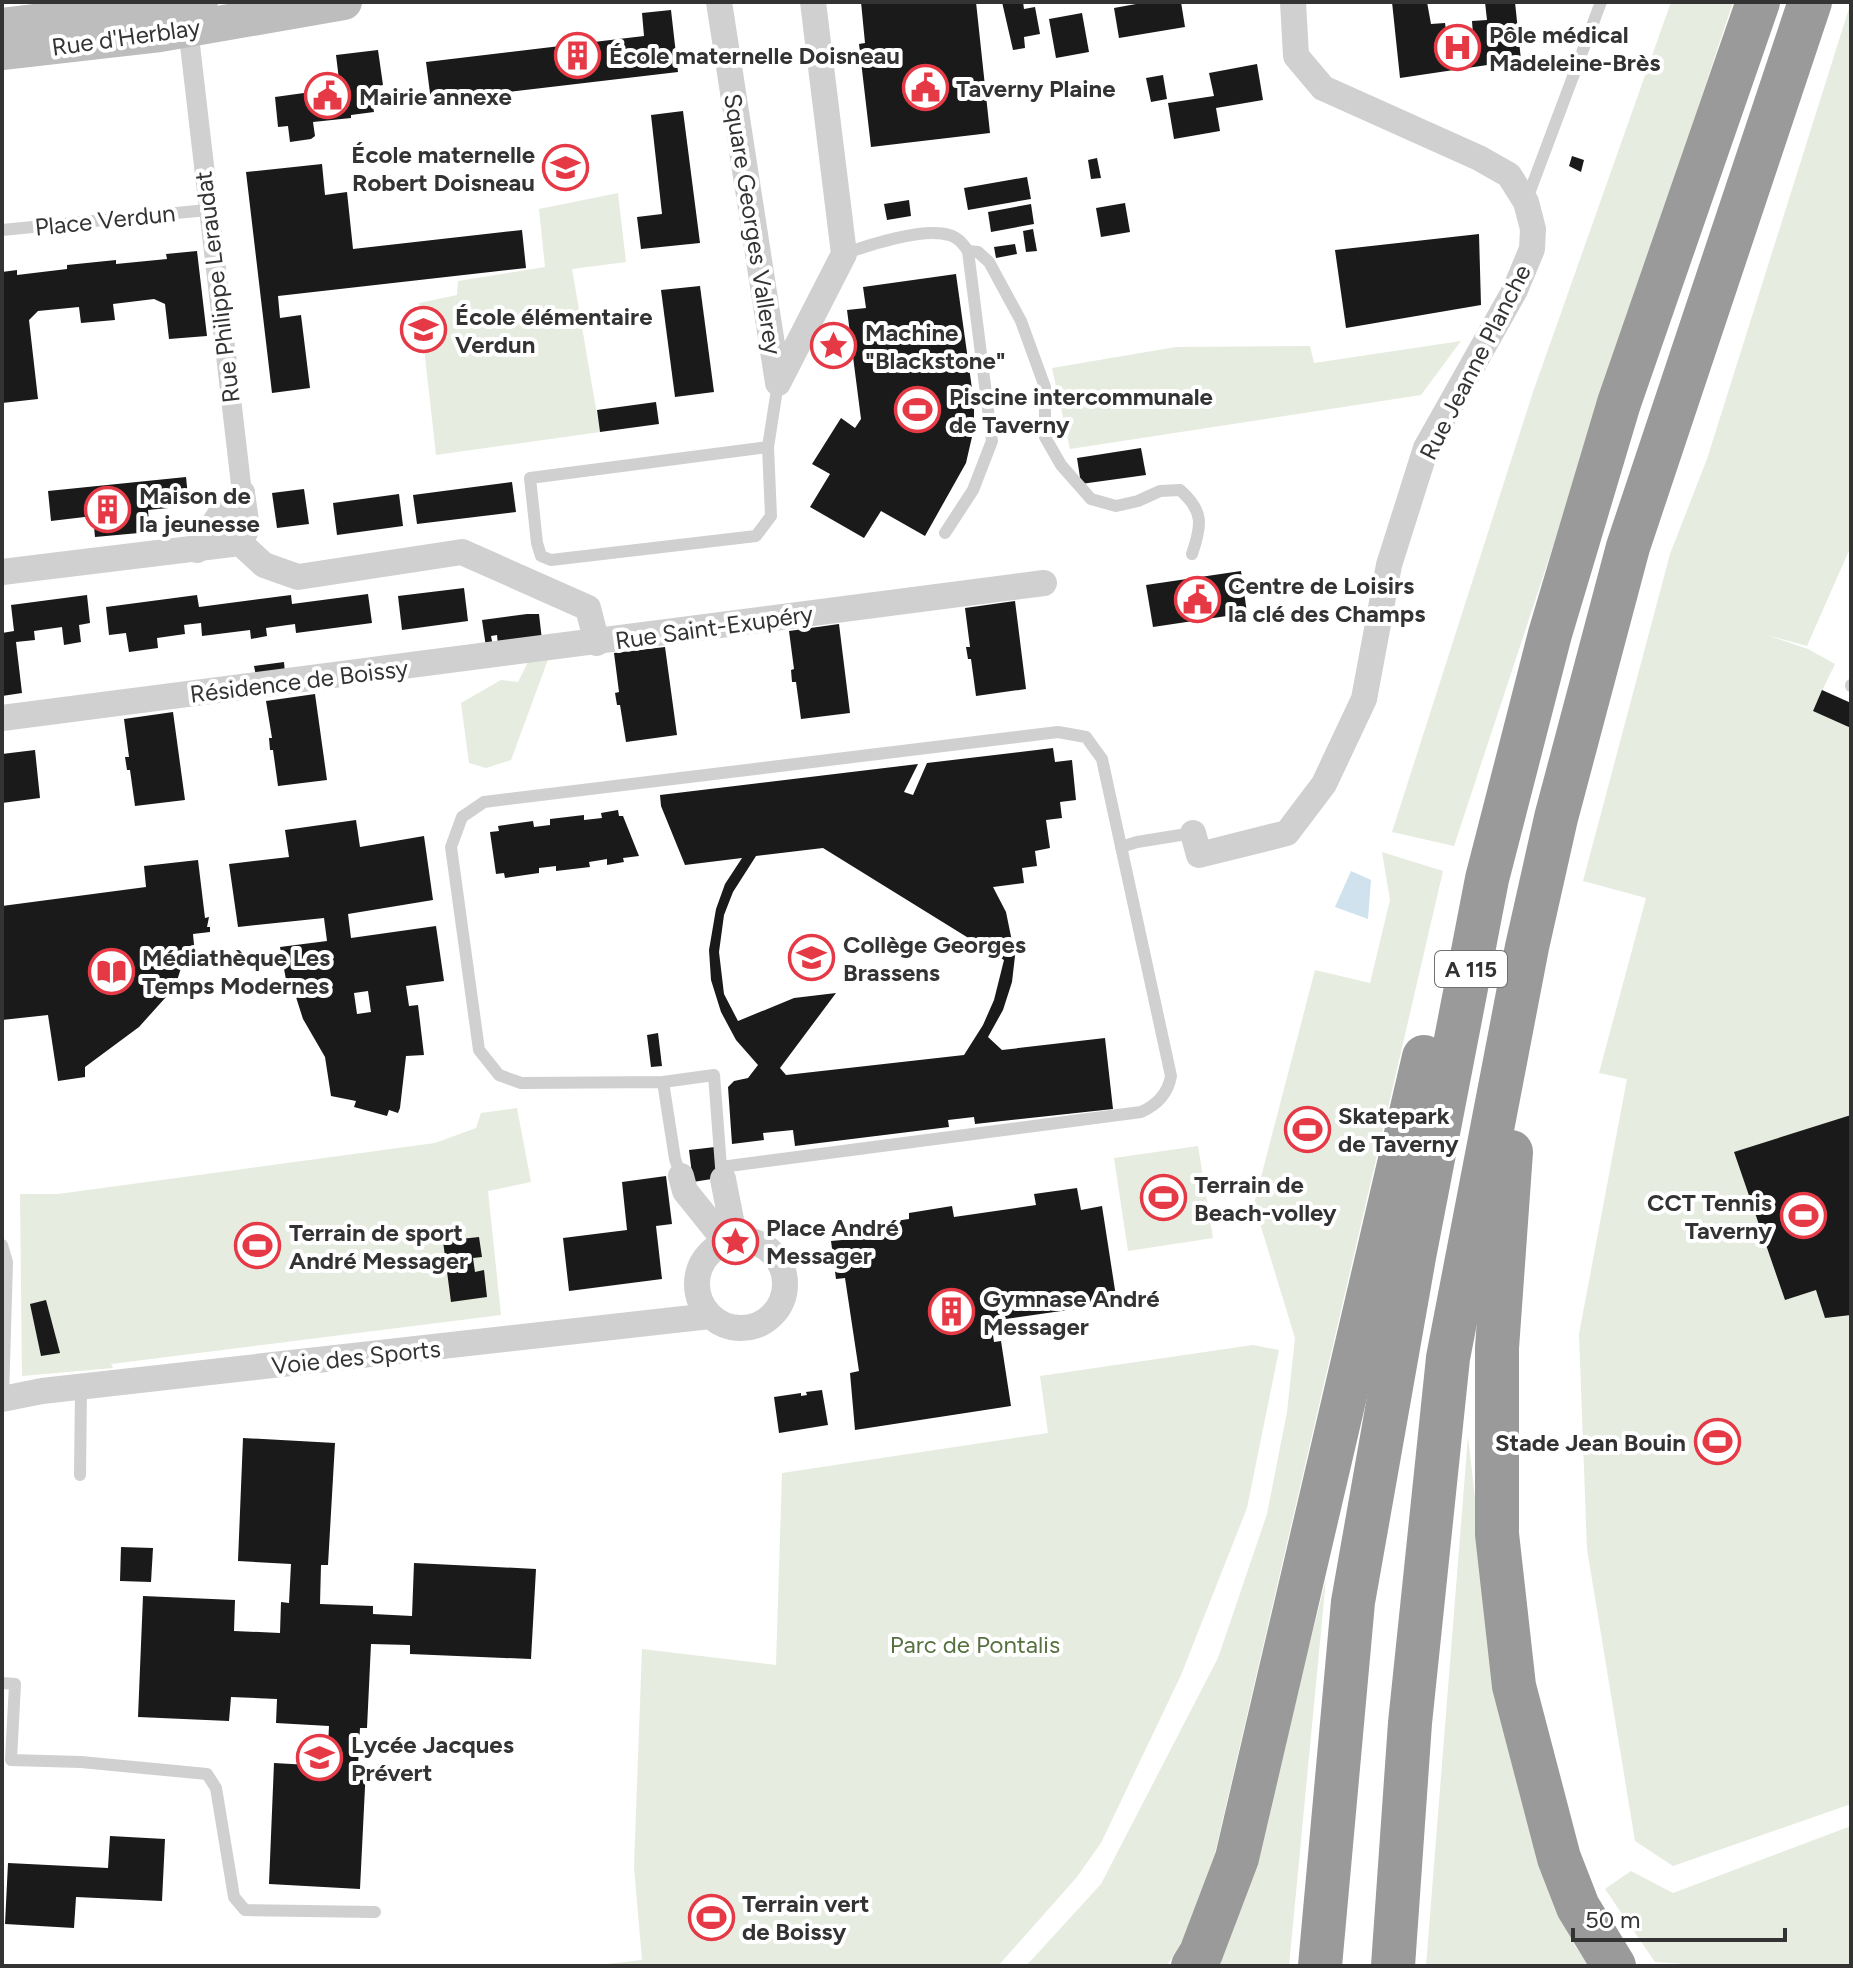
<svg xmlns="http://www.w3.org/2000/svg" width="1853" height="1968" font-family="Figtree,sans-serif">
  <style>
    .green { fill: #e6ecdf }
    .water { fill: #cfe2ee }
    .building { fill: #1a1a1a; fill-rule: evenodd }
    .lines { fill: none; stroke-linecap: round; stroke-linejoin: round }
    .service { stroke: #d0d0d0; stroke-width: 12 }
    .pedestrian { stroke: #d0d0d0; stroke-width: 20 }
    .minor { stroke: #d0d0d0; stroke-width: 26 }
    .secondary { stroke: #bdbdbd; stroke-width: 36 }
    .motorway { stroke: #9a9a9a; stroke-width: 44 }
    .labels { text-anchor: middle; dominant-baseline: central; stroke-width: 8; stroke-linejoin: round; paint-order: stroke }
    .shield { fill: #fff; stroke: #707070; stroke-width: 2 }
    .shield-label { font-size: 22px; font-weight: bold; fill: #333 }
    .poi-label { font-size: 24px; font-weight: bold; fill: #333; stroke: #fff; text-anchor: start }
    .street-label { font-size: 24px; fill: #333; stroke: #fff }
    .park-label { font-size: 24px; fill: #56703f; stroke: #fff }
  </style>
  <rect width="100%" height="100%" fill="#fff"/>
  <g class="green">
    <polygon points="1671,2 1733,2 1454,846 1392,832 1533,392"/>
    <polygon points="1851,2 1851,546 1807,646 1767,635 1808,649 1835,664 1813,710 1851,728 1851,1804 1673,1866 1635,1841 1587,1549 1579,1334 1627,1079 1599,1073 1646,898 1583,881 1670,554 1707,459"/>
    <polygon points="618,193 626,262 572,269 600,432 436,455 419,303 457,295 458,281 545,267 539,209"/>
    <polygon points="1461,341 1421,395 1070,449 1052,368 1176,347 1310,346 1314,363"/>
    <polygon points="553,646 511,760 486,768 469,763 461,703 501,680 518,682 534,650"/>
    <polygon points="1382,852 1443,871 1215,1853 1184,1938 1167,1966 1026,1966 1101,1884 1218,1658 1267,1514 1287,1412 1295,1338 1254,1204 1315,970 1370,983 1390,900"/>
    <polygon points="517,1108 531,1182 488,1191 501,1315 111,1364 113,1368 22,1376 20,1194 58,1194 435,1143 476,1128 481,1113"/>
    <polygon points="1198,1146 1213,1238 1128,1251 1114,1158"/>
    <polygon points="1253,1345 1279,1350 1247,1508 1181,1675 1101,1843 1077,1877 998,1966 589,1966 642,1960 634,1867 642,1649 776,1665 782,1473 1048,1433 1040,1376"/>
    <polygon points="1468,1436 1482,1561 1562,1918 1575,1946 1590,1966 1426,1966"/>
    <polygon points="1326,1579 1289,1966 1214,1966 1254,1863"/>
    <polygon points="1851,1826 1851,1966 1714,1966 1655,1962 1605,1889 1631,1871 1673,1893"/>
  </g>
  <polygon class="water" points="1351,871 1371,880 1368,919 1335,907"/>
  <g class="building">
    <polygon points="861,2 976,2 990,133 871,147 859,44 865,43"/>
    <polygon points="1002,2 1023,2 1024,9 1035,7 1040,34 1024,37 1025,48 1013,50"/>
    <polygon points="1147,2 1181,2 1185,27 1119,38 1114,8"/>
    <polygon points="1392,2 1427,2 1431,24 1445,23 1447,37 1473,35 1472,21 1487,20 1485,2 1515,2 1521,60 1400,78"/>
    <polygon points="671,10 678,72 431,101 426,62 644,36 642,13"/>
    <polygon points="1082,13 1089,52 1056,58 1049,19"/>
    <polygon points="378,50 383,85 378,86 378,92 371,94 374,112 351,115 351,118 313,122 315,136 311,139 290,142 288,126 278,127 275,97 340,88 336,55"/>
    <polygon points="1257,64 1263,100 1216,108 1220,131 1174,139 1168,103 1214,96 1209,73"/>
    <polygon points="1163,75 1167,99 1151,102 1146,78"/>
    <polygon points="683,111 700,243 641,249 637,217 662,214 651,115"/>
    <polygon points="1572,156 1584,160 1581,172 1569,166"/>
    <polygon points="1097,158 1101,178 1091,179 1088,160"/>
    <polygon points="322,164 325,195 347,192 353,249 522,230 526,268 278,296 280,318 301,315 310,388 272,393 246,172"/>
    <polygon points="1027,177 1031,199 968,210 964,188"/>
    <polygon points="909,200 911,216 887,220 884,204"/>
    <polygon points="1125,203 1130,232 1101,237 1096,208"/>
    <polygon points="1031,204 1034,224 991,232 988,212"/>
    <polygon points="1033,229 1037,251 1026,252 1023,231"/>
    <polygon points="1479,234 1481,305 1346,328 1335,250"/>
    <polygon points="1015,244 1017,254 996,258 994,247"/>
    <polygon points="197,251 207,336 169,339 165,304 154,299 113,304 115,320 81,323 79,307 38,311 29,320 38,399 2,403 2,272 17,270 17,275 67,269 67,265 116,260 116,264 167,259 166,254"/>
    <polygon points="956,274 974,403 974,428 966,463 925,536 881,511 864,538 810,507 830,474 812,464 841,418 855,428 861,419 847,310 866,308 863,287"/>
    <polygon points="700,286 714,392 675,397 661,290"/>
    <polygon points="656,402 659,424 600,432 597,410"/>
    <polygon points="1141,448 1146,475 1081,484 1077,458"/>
    <polygon points="186,477 189,506 148,510 150,532 95,537 93,516 51,521 48,491"/>
    <polygon points="512,482 516,512 417,524 413,495"/>
    <polygon points="304,489 309,524 277,528 272,493"/>
    <polygon points="399,494 403,526 337,535 333,503"/>
    <polygon points="1241,571 1247,613 1153,627 1146,585"/>
    <polygon points="464,588 468,621 402,630 398,596"/>
    <polygon points="368,594 372,623 296,633 295,624 266,628 267,636 251,639 250,630 202,636 201,623 184,625 185,634 157,638 158,648 129,652 126,633 109,635 106,607 197,595 199,607 291,595 292,604"/>
    <polygon points="87,595 90,623 79,625 81,642 64,645 62,627 34,631 35,640 16,642 22,693 2,696 2,633 14,631 11,605"/>
    <polygon points="1015,601 1026,689 976,696 971,659 968,659 966,647 970,647 965,608"/>
    <polygon points="527,614 539,614 542,640 498,645 497,635 491,636 493,646 486,647 482,620"/>
    <polygon points="839,624 850,713 801,719 796,682 792,682 791,670 794,669 789,631"/>
    <polygon points="665,647 677,735 626,742 620,705 617,705 615,693 619,692 614,653"/>
    <polygon points="284,662 285,673 256,676 254,666"/>
    <polygon points="1822,690 1851,703 1851,728 1813,711"/>
    <polygon points="315,694 327,780 278,786 273,750 270,750 269,738 272,738 266,701"/>
    <polygon points="173,712 185,800 135,806 130,770 127,770 125,757 129,757 124,719"/>
    <path d="M1053 748 1055 762 1072 760 1076 800 1060 802 1062 818 1046 820 1050 848 1035 851 1037 866 1022 868 1024 883 993 887 1006 912 1015 956 1012 982 1003 1010 988 1037 1002 1050 1105 1038 1113 1109 975 1124 974 1117 948 1120 949 1127 795 1146 793 1130 763 1133 764 1140 732 1144 728 1087 734 1081 748 1078 758 1065 736 1040 721 1012 711 980 709 950 716 909 725 884 742 858 685 865 661 806 660 795 918 764 904 792 913 795 927 763ZM823 848 1004 960 994 1000 983 1025 964 1055 786 1075 780 1068 836 993 794 998 738 1021 724 994 719 952 724 915 733 892 756 856Z"/>
    <polygon points="35,750 40,798 2,803 2,754"/>
    <polygon points="618,810 619,816 623,816 639,856 623,858 624,862 607,865 607,859 589,862 590,867 556,871 556,866 539,868 539,873 505,878 504,873 496,874 490,832 499,831 498,826 533,821 534,827 550,825 550,819 584,815 584,820 602,818 601,813"/>
    <path d="M356 820 360 847 424 836 433 900 348 914 351 938 436 926 444 981 406 986 409 1006 418 1005 424 1055 406 1056 400 1108 398 1113 389 1110 387 1116 354 1107 356 1101 331 1096 325 1057 303 1019 295 994H290L287 985 280 947 327 941 324 918 238 927 229 864 289 857 285 830ZM368 991 371 1012 357 1014 354 993Z"/>
    <polygon points="198,860 205,918 209,917 207,927 210,927 210,932 193,934 195,955 181,957 181,968 175,987 139,1027 85,1067 85,1077 58,1081 48,1015 2,1020 2,906 146,887 144,866"/>
    <polygon points="658,1033 662,1066 651,1067 647,1035"/>
    <polygon points="1851,1115 1851,1315 1825,1318 1816,1290 1785,1300 1734,1152"/>
    <polygon points="715,1147 718,1178 693,1182 689,1150"/>
    <polygon points="666,1176 672,1224 656,1226 662,1279 569,1291 563,1238 627,1230 622,1182"/>
    <polygon points="1077,1188 1081,1210 1102,1206 1117,1303 991,1321 994,1342 1001,1341 1011,1406 855,1430 850,1373 859,1371 845,1278 836,1279 831,1241 864,1238 864,1232 882,1230 881,1223 909,1219 909,1213 952,1206 954,1217 1036,1205 1034,1194"/>
    <polygon points="479,1237 482,1257 473,1258 475,1272 484,1270 487,1297 451,1302 443,1241"/>
    <polygon points="46,1300 60,1353 41,1356 30,1304"/>
    <polygon points="822,1390 828,1425 779,1433 774,1397 801,1393 801,1396 807,1395 806,1392"/>
    <polygon points="243,1438 335,1443 328,1565 321,1565 320,1604 373,1606 373,1614 412,1616 414,1563 536,1569 531,1659 410,1654 410,1645 371,1644 367,1728 360,1728 358,1766 366,1767 360,1889 269,1884 274,1763 327,1766 329,1726 276,1723 277,1699 231,1697 229,1721 138,1717 143,1596 235,1600 234,1631 280,1633 281,1602 289,1603 291,1564 238,1561"/>
    <polygon points="121,1547 153,1548 151,1582 120,1581"/>
    <polygon points="110,1836 165,1839 162,1901 76,1897 74,1928 5,1924 8,1863 108,1868"/>
  </g>
  <g class="lines">
    <g class="service">
      <polyline points="1527,199 1601,2"/>
      <polyline points="2,230 207,210"/>
      <path d="M968 251 978 252 989 262 1021 321 1045 387V437L1061 465 1091 499 1116 506 1138 501 1160 491 1180 490C1204 511 1202 525 1192 554"/>
      <path d="M844 254C868 245 924 227 949 235 958 237 963 244 968 251L992 441 973 490 945 533"/>
      <polyline points="768,447 530,478 537,543 541,556 551,560 756,536 771,516 768,447 778,383"/>
      <polyline points="1851,685 1851,686"/>
      <polyline points="1121,847 1137,842 1193,833"/>
      <path d="M663 1082 714 1075 721 1167 1141 1112C1157 1105 1168 1093 1171 1076L1102 759 1086 737 1058 732 484 802 462 817 451 847 479 1050 499 1075 521 1083 663 1082 675 1159 681 1176"/>
      <polyline points="2,1245 7,1262 3,1399"/>
      <polyline points="80,1475 81,1387"/>
      <polyline points="2,1683 15,1684 11,1760 81,1762 207,1774 216,1788 234,1897 245,1910 375,1912"/>
    </g>
    <polyline class="pedestrian" points="188,28 242,493"/>
    <g class="minor">
      <polyline points="719,2 778,383 844,254 813,2"/>
      <polyline points="240,543 247,528 242,493"/>
      <polyline points="197,550 219,516 242,493"/>
      <polyline points="2,572 240,543 264,565 298,577 462,552 588,608 597,643"/>
      <polyline points="2,718 1044,583"/>
      <polyline points="1193,833 1199,855 1287,833 1324,784 1364,699 1389,565 1426,448 1515,290 1532,249 1533,229 1526,202 1509,175 1479,158 1323,88 1296,56 1293,2"/>
      <polyline points="681,1176 685,1191 726,1242"/>
      <polyline points="723,1179 735,1240"/>
      <circle cx="741" cy="1284" r="44"/>
      <polyline points="2,1399 42,1391 710,1316"/>
    </g>
    <g class="secondary">
      <polyline points="2,26 200,2"/>
      <polyline points="2,52 160,34 344,2"/>
    </g>
    <g class="motorway">
      <polyline points="1511,1152 1497,1348 1497,1534 1514,1686 1559,1858 1578,1907 1614,1966"/>
      <polyline points="1193,1966 1201,1953 1237,1858 1424,1057"/>
      <polyline points="1320,1966 1353,1602 1414,1257 1487,879 1550,634 1619,403 1758,2"/>
      <polyline points="1393,1966 1410,1723 1448,1358 1527,947 1556,818 1628,547 1810,2"/>
    </g>
  </g>
  <defs>
    <symbol id="hospital-ring" viewBox="-11 -11 22 22"><circle r="9.5" fill="#fff" stroke="#e63946" stroke-width="1.5"/><path d="M-5-5h3v3.5h4V-5h3V5h-3V1.5h-4V5h-3Z" fill="#e63946"/></symbol>
    <symbol id="building-ring" viewBox="-11 -11 22 22"><circle r="9.5" fill="#fff" stroke="#e63946" stroke-width="1.5"/><path d="M-4-6H4V6H1V3H-1V6H-4ZM-2.5-4.3h1.7v1.8h-1.7ZM.8-4.3h1.7v1.8H.8ZM-2.5-1h1.7V.8h-1.7ZM.8-1h1.7V.8H.8Z" fill="#e63946"/></symbol>
    <symbol id="civic-ring" viewBox="-11 -11 22 22"><circle r="9.5" fill="#fff" stroke="#e63946" stroke-width="1.5"/><path d="M-.6-6.5H3V-4.5H.6V-3L4-1V1h2V6H-6V1h2V-1L-.6-3ZM-1.2 2.5V6h2.4V2.5Z" fill="#e63946"/></symbol>
    <symbol id="school-ring" viewBox="-11 -11 22 22"><circle r="9.5" fill="#fff" stroke="#e63946" stroke-width="1.5"/><path d="M0-5L7-2L0 1L-7-2ZM-4 1L0 2.5L4 1V4Q0 6-4 4Z" fill="#e63946"/></symbol>
    <symbol id="sight-ring" viewBox="-11 -11 22 22"><circle r="9.5" fill="#fff" stroke="#e63946" stroke-width="1.5"/><path d="M0-6L1.8-2.2L6-1.7L2.9 1.2L3.7 5.4L0 3.3L-3.7 5.4L-2.9 1.2L-6-1.7L-1.8-2.2Z" fill="#e63946"/></symbol>
    <symbol id="stadium-ring" viewBox="-11 -11 22 22"><circle r="9.5" fill="#fff" stroke="#e63946" stroke-width="1.5"/><path d="M0-5a6.5 5 0 1 0 0 10a6.5 5 0 1 0 0-10ZM-3.5-1.8h7v3.6h-7Z" fill="#e63946"/></symbol>
    <symbol id="library-ring" viewBox="-11 -11 22 22"><circle r="9.5" fill="#fff" stroke="#e63946" stroke-width="1.5"/><path d="M-6-4Q-3-5.5-.7-3.5V5Q-3 3-6 4ZM6-4Q3-5.5 .7-3.5V5Q3 3 6 4Z" fill="#e63946"/></symbol>
  </defs>
  <g fill-rule="evenodd">
    <use href="#hospital-ring" x="1432" y="22" width="51" height="51"/>
    <use href="#building-ring" x="552" y="30" width="51" height="51"/>
    <use href="#civic-ring" x="900" y="62" width="51" height="51"/>
    <use href="#civic-ring" x="302" y="70" width="51" height="51"/>
    <use href="#school-ring" x="540" y="142" width="51" height="51"/>
    <use href="#school-ring" x="398" y="304" width="51" height="51"/>
    <use href="#sight-ring" x="808" y="320" width="51" height="51"/>
    <use href="#stadium-ring" x="892" y="384" width="51" height="51"/>
    <use href="#building-ring" x="82" y="484" width="51" height="51"/>
    <use href="#civic-ring" x="1172" y="574" width="51" height="51"/>
    <use href="#school-ring" x="786" y="932" width="51" height="51"/>
    <use href="#library-ring" x="86" y="946" width="51" height="51"/>
    <use href="#stadium-ring" x="1282" y="1104" width="51" height="51"/>
    <use href="#stadium-ring" x="1138" y="1172" width="51" height="51"/>
    <use href="#stadium-ring" x="1778" y="1190" width="51" height="51"/>
    <use href="#sight-ring" x="710" y="1216" width="51" height="51"/>
    <use href="#stadium-ring" x="232" y="1220" width="51" height="51"/>
    <use href="#building-ring" x="926" y="1286" width="51" height="51"/>
    <use href="#stadium-ring" x="1692" y="1416" width="51" height="51"/>
    <use href="#school-ring" x="294" y="1732" width="51" height="51"/>
    <use href="#stadium-ring" x="686" y="1892" width="51" height="51"/>
  </g>
  <g class="labels">
    <rect class="shield" x="1435" y="951" width="72" height="36" rx="6"/>
    <g class="shield-label">
      <text x="1471" y="969">A 115</text>
    </g>
    <g class="poi-label">
      <text x="1489" y="34">Pôle médical<tspan x="1489" dy="28">Madeleine-Brès</tspan></text>
      <text x="609" y="55">École maternelle Doisneau</text>
      <text x="956" y="88">Taverny Plaine</text>
      <text x="359" y="96">Mairie annexe</text>
      <text x="535" y="154" text-anchor="end">École maternelle<tspan x="535" dy="28">Robert Doisneau</tspan></text>
      <text x="455" y="316">École élémentaire<tspan x="455" dy="28">Verdun</tspan></text>
      <text x="865" y="332">Machine<tspan x="865" dy="28">"Blackstone"</tspan></text>
      <text x="949" y="396">Piscine intercommunale<tspan x="949" dy="28">de Taverny</tspan></text>
      <text x="139" y="495">Maison de<tspan x="139" dy="28">la jeunesse</tspan></text>
      <text x="1228" y="585">Centre de Loisirs<tspan x="1228" dy="28">la clé des Champs</tspan></text>
      <text x="843" y="944">Collège Georges<tspan x="843" dy="28">Brassens</tspan></text>
      <text x="142" y="957">Médiathèque Les<tspan x="142" dy="28">Temps Modernes</tspan></text>
      <text x="1338" y="1115">Skatepark<tspan x="1338" dy="28">de Taverny</tspan></text>
      <text x="1194" y="1184">Terrain de<tspan x="1194" dy="28">Beach-volley</tspan></text>
      <text x="1772" y="1202" text-anchor="end">CCT Tennis<tspan x="1772" dy="28">Taverny</tspan></text>
      <text x="766" y="1227">Place André<tspan x="766" dy="28">Messager</tspan></text>
      <text x="289" y="1232">Terrain de sport<tspan x="289" dy="28">André Messager</tspan></text>
      <text x="983" y="1298">Gymnase André<tspan x="983" dy="28">Messager</tspan></text>
      <text x="1686" y="1442" text-anchor="end">Stade Jean Bouin</text>
      <text x="351" y="1744">Lycée Jacques<tspan x="351" dy="28">Prévert</tspan></text>
      <text x="742" y="1903">Terrain vert<tspan x="742" dy="28">de Boissy</tspan></text>
    </g>
    <g class="street-label">
      <text transform="translate(126 37) rotate(-8)">Rue d'Herblay</text>
      <text transform="translate(105 220) rotate(-6)">Place Verdun</text>
      <text transform="translate(753 224) rotate(81)">Square Georges Vallerey</text>
      <text transform="translate(217 287) rotate(-97)">Rue Philippe Leraudat</text>
      <text transform="translate(1475 362) rotate(-63)">Rue Jeanne Planche</text>
      <text transform="translate(714 627) rotate(-8)">Rue Saint-Exupéry</text>
      <text transform="translate(299 681) rotate(-7)">Résidence de Boissy</text>
      <text transform="translate(356 1357) rotate(-6)">Voie des Sports</text>
    </g>
    <g class="park-label">
      <text x="975" y="1644">Parc de Pontalis</text>
    </g>
  </g>
  <rect width="1853" height="1968" fill="none" stroke="#333333" stroke-width="8"/>
  <path d="M1573 1928v12h212v-12" fill="none" stroke="#333333" stroke-width="4"/>
  <text x="1585" y="1928" font-size="24" fill="#333333" stroke="#ffffff" stroke-width="6" paint-order="stroke">50 m</text>
</svg>
